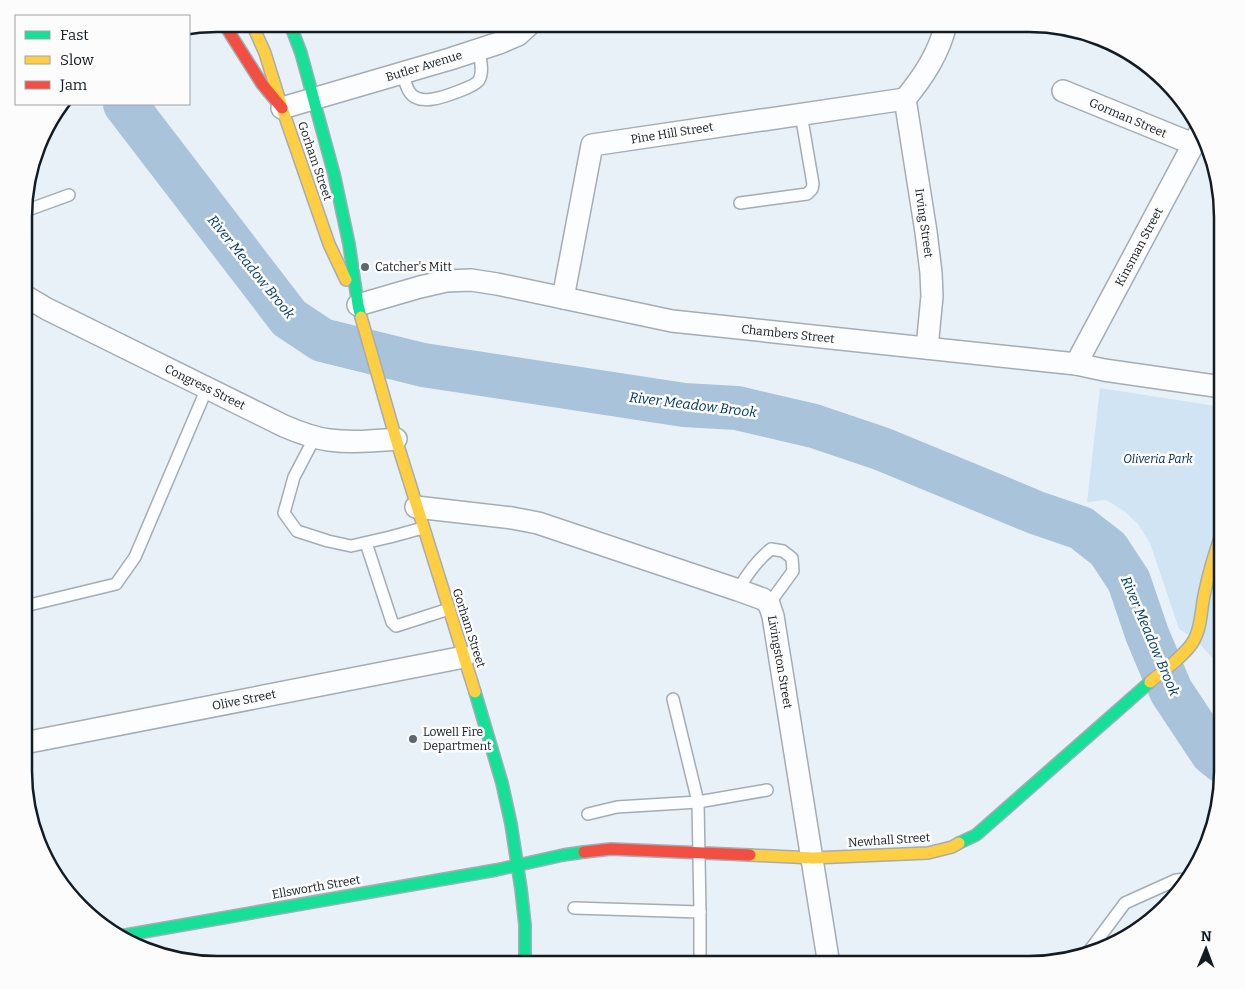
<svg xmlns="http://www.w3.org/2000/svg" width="1246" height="989" font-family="Bitter,serif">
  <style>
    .green { fill: #d1e4f4 }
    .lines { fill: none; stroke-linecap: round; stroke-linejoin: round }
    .river { stroke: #a9c3da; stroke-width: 44 }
    .lane-casing { stroke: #a5acb3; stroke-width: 14 }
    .street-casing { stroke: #a5acb3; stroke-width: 24 }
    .fast-casing { stroke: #a5acb3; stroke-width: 14 }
    .slow-casing { stroke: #a5acb3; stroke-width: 14 }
    .jam-casing { stroke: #a5acb3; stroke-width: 14 }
    .lane { stroke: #fcfdfe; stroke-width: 11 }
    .street { stroke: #fcfdfe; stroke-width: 21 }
    .fast { stroke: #16e098; stroke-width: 11 }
    .slow { stroke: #ffcf43; stroke-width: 11 }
    .jam { stroke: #f24e42; stroke-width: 11 }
    .poi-dot { fill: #5e666e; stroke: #fcfcfc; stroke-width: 2 }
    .labels { text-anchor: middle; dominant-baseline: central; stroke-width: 5; stroke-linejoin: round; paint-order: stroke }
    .street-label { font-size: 12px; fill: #131b23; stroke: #fcfcfc }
    .poi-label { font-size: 12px; fill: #131b23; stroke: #fcfcfc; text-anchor: start }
    .park-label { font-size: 12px; font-style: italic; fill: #042c49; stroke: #fcfcfc }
    .water-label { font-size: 14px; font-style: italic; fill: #013a61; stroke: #fcfcfc }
    .rim { fill: none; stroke: #131b23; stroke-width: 2.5 }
  </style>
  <rect width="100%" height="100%" fill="#e9f1f8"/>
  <polygon class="green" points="1100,388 1222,407 1222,668 1195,639 1179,629 1150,543 1138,524 1124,511 1106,500 1087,502"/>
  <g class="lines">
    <polyline class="river" points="125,104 289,318 322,340 423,365 684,405 737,408 814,426 882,449 1037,513 1081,528 1108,549 1129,581 1147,634 1171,691 1212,753 1222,761"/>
    <defs>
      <g id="lane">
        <path d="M402 73C406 82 407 95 417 98 421 100 429 100 433 99 441 98 475 87 479 80 484 71 480 59 479 50"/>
        <polyline points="740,203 807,194 812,189 813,184 801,114"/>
        <polyline points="25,211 69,195"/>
        <polyline points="315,437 294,477 284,513 297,531 328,541 351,546 390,537 423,528"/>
        <polyline points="366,543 392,622 396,626 449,609"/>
        <path d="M738 590C747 574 756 561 771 549L783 551 792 558 793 571 769 604"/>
        <polyline points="25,606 116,584 135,557 207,388"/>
        <polyline points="588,814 617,807 698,802 767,790"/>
        <polyline points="574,908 700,912 698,802 673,699"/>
        <polyline points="700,912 700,965"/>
        <polyline points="1087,954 1125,903 1176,880 1187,879"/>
      </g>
      <g id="street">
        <polyline points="1063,91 1193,144"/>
        <polyline points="905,99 926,232 931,273 932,296 927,348"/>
        <path d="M905 99C924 76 939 53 946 24"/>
        <polyline points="282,108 450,59 499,43 518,35 530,24"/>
        <path d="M25 296 47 309 284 426C298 432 313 438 329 440 351 443 374 441 396 439"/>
        <polyline points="563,298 592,145 905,99"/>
        <polyline points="358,305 420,287 446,281 471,280 497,284 672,321 1076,364 1104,370 1222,387"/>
        <polyline points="1076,364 1201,130"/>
        <polyline points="416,507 512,518 538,523 738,590 763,599 769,604 773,616 829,965"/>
        <polyline points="24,743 464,657"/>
      </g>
      <g id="fast">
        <polyline points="290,24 301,53 334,174 349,244 358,305 361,317"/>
        <polyline points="475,692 502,783 511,824 521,889 525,925 525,965"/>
        <polyline points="959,843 976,835 1150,682"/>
        <polyline points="120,936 496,870 563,855 584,852"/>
      </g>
      <g id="slow">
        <polyline points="252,24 265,53 282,108 329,244 346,280"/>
        <polyline points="361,317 396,439 475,692"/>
        <path d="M1150 682C1163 671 1187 654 1194 640 1202 626 1201 606 1205 591 1209 571 1215 552 1222 532"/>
        <polyline points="750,855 813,858 928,853 952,847 959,843"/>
      </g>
      <g id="jam">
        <polyline points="224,24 262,84 282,108"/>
        <polyline points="584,852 611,849 750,855"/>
      </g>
    </defs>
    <use href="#lane" class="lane-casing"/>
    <use href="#street" class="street-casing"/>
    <use href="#fast" class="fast-casing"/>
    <use href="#slow" class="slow-casing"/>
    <use href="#jam" class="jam-casing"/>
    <use href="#lane" class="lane"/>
    <use href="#street" class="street"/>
    <use href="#fast" class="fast"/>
    <use href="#slow" class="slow"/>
    <use href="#jam" class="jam"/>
  </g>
  <g class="poi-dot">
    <circle cx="365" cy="267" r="5"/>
    <circle cx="413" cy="739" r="5"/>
  </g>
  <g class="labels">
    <g class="street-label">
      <text transform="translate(424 66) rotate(-17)">Butler Avenue</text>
      <text transform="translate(1128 118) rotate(23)">Gorman Street</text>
      <text transform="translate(672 133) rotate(-9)">Pine Hill Street</text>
      <text transform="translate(315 161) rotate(71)">Gorham Street</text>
      <text transform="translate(924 223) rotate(82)">Irving Street</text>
      <text transform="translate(1139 247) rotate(-62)">Kinsman Street</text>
      <text transform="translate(788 334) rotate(6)">Chambers Street</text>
      <text transform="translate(205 387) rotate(26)">Congress Street</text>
      <text transform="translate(469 628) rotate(72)">Gorham Street</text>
      <text transform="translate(780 662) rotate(80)">Livingston Street</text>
      <text transform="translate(244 700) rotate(-11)">Olive Street</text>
      <text transform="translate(889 840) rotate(-4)">Newhall Street</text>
      <text transform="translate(316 887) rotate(-10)">Ellsworth Street</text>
    </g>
    <g class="poi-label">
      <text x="375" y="267">Catcher's Mitt</text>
      <text x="423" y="732">Lowell Fire<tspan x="423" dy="14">Department</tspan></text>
    </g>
    <g class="park-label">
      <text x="1158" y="459">Oliveria Park</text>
    </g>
    <g class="water-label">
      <text transform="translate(251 267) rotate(51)">River Meadow Brook</text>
      <text transform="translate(693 405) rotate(7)">River Meadow Brook</text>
      <text transform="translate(1150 636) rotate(67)">River Meadow Brook</text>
    </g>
  </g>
  <path d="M0 0H1246V989H0ZM217 32H1029A185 185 0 0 1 1214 217V771A185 185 0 0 1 1029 956H217A185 185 0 0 1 32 771V217A185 185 0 0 1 217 32Z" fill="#fcfcfc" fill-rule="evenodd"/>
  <path class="rim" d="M217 32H1029A185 185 0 0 1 1214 217V771A185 185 0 0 1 1029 956H217A185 185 0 0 1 32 771V217A185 185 0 0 1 217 32Z"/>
  <rect x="15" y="15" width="175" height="90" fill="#fcfcfc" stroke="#9fa2a5"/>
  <rect x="25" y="31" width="25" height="8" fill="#16e098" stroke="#9fa2a5"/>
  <text x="60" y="40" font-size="15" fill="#131b23">Fast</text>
  <rect x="25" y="56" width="25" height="8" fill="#ffcf43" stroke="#9fa2a5"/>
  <text x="60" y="65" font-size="15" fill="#131b23">Slow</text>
  <rect x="25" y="81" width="25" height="8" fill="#f24e42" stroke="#9fa2a5"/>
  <text x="60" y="90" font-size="15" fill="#131b23">Jam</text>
  <g transform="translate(1206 949) rotate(1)" stroke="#fcfcfc" stroke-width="4" paint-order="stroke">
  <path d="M0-4L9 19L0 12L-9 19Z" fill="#131b23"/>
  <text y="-8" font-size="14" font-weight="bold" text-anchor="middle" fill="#131b23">N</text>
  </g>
</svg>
